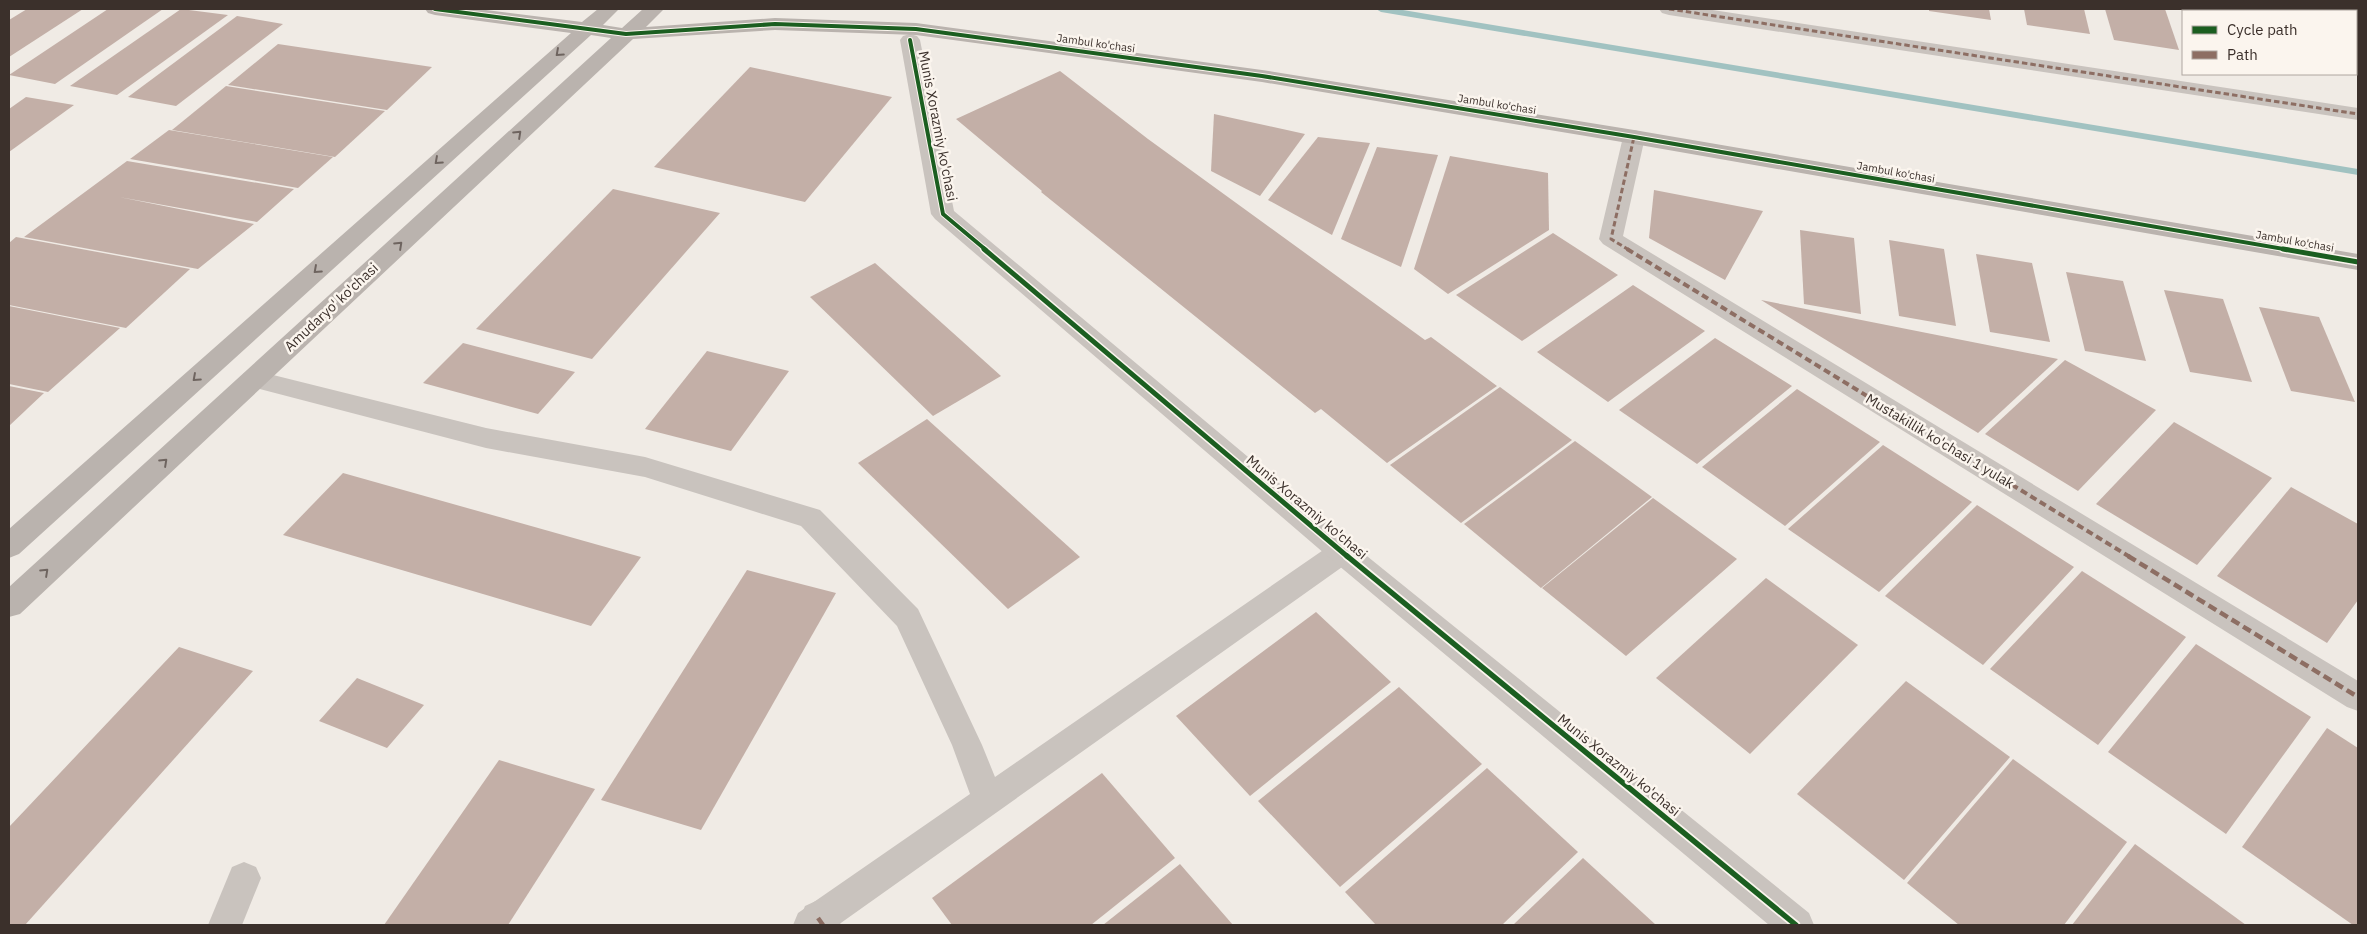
<svg xmlns="http://www.w3.org/2000/svg" width="2367" height="934" font-family="'IBM Plex Sans',sans-serif">
  <style>
    .lines { fill: none; stroke-linecap: round; stroke-linejoin: round }
    .stream { fill: #a1c2c1; fill-rule: evenodd }
    .building { fill: #c3afa7 }
    .lane { fill: #c9c3be; fill-rule: evenodd }
    .street { fill: #c9c3be; fill-rule: evenodd }
    .secondary { fill: #bab3ae; fill-rule: evenodd }
    .quiet-far2 { stroke: #8d6e63; stroke-width: 3; stroke-dasharray: 5.5 3; stroke-linecap: butt }
    .quiet-far1 { stroke: #8d6e63; stroke-width: 4; stroke-dasharray: 7 4; stroke-linecap: butt }
    .quiet { stroke: #8d6e63; stroke-width: 4.5; stroke-dasharray: 9 4.5; stroke-linecap: butt }
    .cycleway-far2-casing { stroke: #fbf5ee; stroke-width: 6 }
    .cycleway-far1-casing { stroke: #fbf5ee; stroke-width: 8 }
    .cycleway-casing { stroke: #fbf5ee; stroke-width: 9 }
    .cycleway-far2 { stroke: #1b5e20; stroke-width: 4 }
    .cycleway-far1 { stroke: #1b5e20; stroke-width: 5 }
    .cycleway { stroke: #1b5e20; stroke-width: 5.5 }
    .oneway { stroke: #6e645f }
    .labels { text-anchor: middle; dominant-baseline: central; stroke-width: 5; stroke-linejoin: round; paint-order: stroke }
    .far-street-label { font-size: 11px; fill: #3b302b; stroke: #fbf5ee }
    .street-label { font-size: 14px; fill: #3b302b; stroke: #fbf5ee }
  </style>
  <rect width="100%" height="100%" fill="#f0ebe5"/>
  <g class="lines">
    <polygon class="stream" points="1376,9 1397,9 2358,169 2358,175 1381,12"/>
  </g>
  <g class="building">
    <polygon points="27,9 83,9 9,57 9,20"/>
    <polygon points="108,9 163,9 55,84 9,75"/>
    <polygon points="181,9 228,15 117,95 70,86"/>
    <polygon points="1929,9 1989,9 1991,20 1929,11"/>
    <polygon points="2024,9 2084,9 2090,34 2027,25"/>
    <polygon points="2105,9 2165,9 2179,50 2114,40"/>
    <polygon points="2181,9 2241,9 2242,11 2182,11"/>
    <polygon points="2260,9 2292,9 2301,10 2261,11"/>
    <polygon points="237,16 283,24 176,106 128,97"/>
    <polygon points="278,44 432,67 387,110 228,85"/>
    <polygon points="750,67 892,97 805,202 654,167"/>
    <polygon points="1060,71 1148,139 1425,340 1431,337 1497,386 1387,463 1321,409 1315,413 1041,192 1042,191 956,119"/>
    <polygon points="226,86 385,111 335,157 172,130"/>
    <polygon points="26,97 74,105 9,152 9,109"/>
    <polygon points="1214,114 1305,134 1260,196 1211,171"/>
    <polygon points="169,130 333,157 298,188 130,159"/>
    <polygon points="1318,137 1370,143 1332,235 1268,200"/>
    <polygon points="1377,147 1438,155 1401,267 1341,239"/>
    <polygon points="1450,156 1548,173 1549,230 1448,294 1414,269"/>
    <polygon points="127,161 294,189 257,222 119,197 254,224 198,269 24,237"/>
    <polygon points="613,189 720,213 592,359 476,329"/>
    <polygon points="1654,190 1763,211 1725,280 1649,238"/>
    <polygon points="1800,230 1854,238 1861,314 1804,304"/>
    <polygon points="1553,233 1618,275 1522,341 1456,295"/>
    <polygon points="16,237 190,269 126,328 9,305 9,243"/>
    <polygon points="1889,240 1944,249 1956,326 1899,316"/>
    <polygon points="1976,254 2032,263 2050,342 1990,332"/>
    <polygon points="875,263 1001,376 933,416 810,297"/>
    <polygon points="2066,272 2123,281 2146,361 2085,351"/>
    <polygon points="1633,285 1705,331 1608,402 1537,352"/>
    <polygon points="2164,290 2223,299 2252,382 2190,372"/>
    <polygon points="1761,300 2058,359 1978,433"/>
    <polygon points="9,306 120,328 48,392 9,384"/>
    <polygon points="2259,307 2319,317 2355,402 2291,391"/>
    <polygon points="1715,338 1792,386 1697,464 1619,410"/>
    <polygon points="463,343 575,372 538,414 423,383"/>
    <polygon points="707,351 789,371 731,451 645,429"/>
    <polygon points="2065,360 2156,410 2078,491 1985,434"/>
    <polygon points="9,386 44,393 9,426"/>
    <polygon points="1500,387 1572,440 1461,523 1390,465"/>
    <polygon points="1797,389 1880,442 1785,526 1702,467"/>
    <polygon points="927,419 1080,557 1008,609 858,463"/>
    <polygon points="2174,422 2272,478 2197,565 2096,504"/>
    <polygon points="1575,441 1652,497 1541,588 1464,524"/>
    <polygon points="1883,445 1972,502 1879,592 1788,529"/>
    <polygon points="343,473 641,557 591,626 283,535"/>
    <polygon points="2291,487 2358,524 2358,600 2327,643 2217,576"/>
    <polygon points="1653,498 1737,559 1626,656 1542,588"/>
    <polygon points="1977,505 2074,567 1983,665 1885,596"/>
    <polygon points="747,570 836,593 701,830 601,800"/>
    <polygon points="2082,571 2186,637 2098,745 1990,669"/>
    <polygon points="1766,578 1858,645 1750,754 1656,678"/>
    <polygon points="1316,612 1391,682 1250,796 1176,716"/>
    <polygon points="2196,644 2311,717 2226,834 2108,752"/>
    <polygon points="179,647 253,671 25,925 9,925 9,827"/>
    <polygon points="357,678 424,705 387,748 319,721"/>
    <polygon points="1906,681 2010,757 1904,880 1797,794"/>
    <polygon points="1399,687 1482,764 1340,887 1258,801"/>
    <polygon points="2327,728 2358,748 2358,925 2353,925 2242,847"/>
    <polygon points="2013,759 2127,842 2064,925 1959,925 1907,883"/>
    <polygon points="499,760 595,789 508,925 384,925"/>
    <polygon points="1487,768 1578,852 1502,925 1376,925 1345,892"/>
    <polygon points="1102,773 1175,858 1091,925 952,925 932,898"/>
    <polygon points="2135,844 2246,925 2072,925"/>
    <polygon points="1583,858 1656,925 1513,925"/>
    <polygon points="1180,864 1233,925 1103,925"/>
  </g>
  <g class="lines">
    <g class="lane">
      <polygon points="253,370 486,428 645,457 820,510 918,609 982,745 995,777 1332,544 1342,541 1352,544 1356,552 1352,560 838,925 793,925 798,913 970,794 952,745 897,626 801,526 645,477 486,448 244,385 241,379 244,373"/>
      <polygon points="244,862 256,867 261,878 242,925 208,925 232,867"/>
    </g>
    <g class="street">
      <polygon points="1659,9 1706,9 2358,108 2358,120 1669,15 1662,13"/>
      <polygon points="910,34 917,36 920,40 954,211 1352,544 1809,913 1814,925 1769,925 1332,560 935,219 931,214 900,40 903,36"/>
      <polygon points="1634,130 1642,132 1645,137 1623,236 2358,681 2358,711 2347,707 1603,244 1599,239 1623,137 1626,132"/>
      <polygon points="818,900 831,906 841,925 803,925 800,918 805,906"/>
    </g>
    <polygon class="secondary" points="425,9 478,9 582,22 598,9 619,9 603,25 622,28 643,9 664,9 646,27 775,18 916,23 1262,70 1634,130 2358,254 2358,270 1634,144 1262,82 916,35 775,30 633,39 20,614 9,617 9,587 611,38 591,35 19,554 9,558 9,529 571,33 435,15 428,13"/>
    <g class="quiet-far2">
      <polyline points="1669,9 2358,114"/>
      <polyline points="1629,250 1611,239 1634,137"/>
    </g>
    <polyline class="quiet-far1" points="1627,249 2130,557"/>
    <g class="quiet">
      <polyline points="2128,556 2358,697"/>
      <polyline points="818,918 823,925"/>
    </g>
    <defs>
      <g id="cycleway-far2">
        <polyline points="435,9 626,34 775,24 916,29 1262,76 1634,137 2290,250"/>
        <polyline points="910,40 943,214 986,250"/>
      </g>
      <g id="cycleway-far1">
        <polyline points="984,249 1348,557"/>
        <polyline points="2283,249 2358,262"/>
      </g>
      <polyline id="cycleway" points="1347,556 1796,925"/>
    </defs>
    <use href="#cycleway-far2" class="cycleway-far2-casing"/>
    <use href="#cycleway-far1" class="cycleway-far1-casing"/>
    <use href="#cycleway" class="cycleway-casing"/>
    <use href="#cycleway-far2" class="cycleway-far2"/>
    <use href="#cycleway-far1" class="cycleway-far1"/>
    <use href="#cycleway" class="cycleway"/>
  </g>
  <defs><path id="oneway-chevron" d="M-2-3.5L2.5 0L-2 3.5" fill="none" stroke-width="1.6" stroke-linecap="round" stroke-linejoin="round" transform="scale(1.25)"/></defs>
  <g class="oneway">
    <use href="#oneway-chevron" transform="translate(559 53) rotate(138)"/>
    <use href="#oneway-chevron" transform="translate(518 134) rotate(-43)"/>
    <use href="#oneway-chevron" transform="translate(438 161) rotate(138)"/>
    <use href="#oneway-chevron" transform="translate(399 245) rotate(-43)"/>
    <use href="#oneway-chevron" transform="translate(317 270) rotate(138)"/>
    <use href="#oneway-chevron" transform="translate(196 378) rotate(138)"/>
    <use href="#oneway-chevron" transform="translate(164 462) rotate(-43)"/>
    <use href="#oneway-chevron" transform="translate(45 572) rotate(-43)"/>
  </g>
  <g class="labels">
    <g class="far-street-label">
      <text transform="translate(1096 43) rotate(8)">Jambul ko'chasi</text>
      <text transform="translate(1497 104) rotate(9)">Jambul ko'chasi</text>
      <text transform="translate(1896 172) rotate(10)">Jambul ko'chasi</text>
      <text transform="translate(2295 241) rotate(10)">Jambul ko'chasi</text>
    </g>
    <g class="street-label">
      <text transform="translate(938 126) rotate(79)">Munis Xorazmiy ko'chasi</text>
      <text transform="translate(331 307) rotate(-43)">Amudaryo' ko'chasi</text>
      <text transform="translate(1940 441) rotate(31)">Mustakillik ko'chasi 1 yulak</text>
      <text transform="translate(1307 507) rotate(40)">Munis Xorazmiy ko'chasi</text>
      <text transform="translate(1619 765) rotate(39)">Munis Xorazmiy ko'chasi</text>
    </g>
  </g>
  <rect width="2367" height="934" fill="none" stroke="#3b302b" stroke-width="20"/>
  <rect x="2182" y="10" width="175" height="65" fill="#fbf5ee" stroke="#aea6a0"/>
  <rect x="2192" y="26" width="25" height="8" fill="#1b5e20" stroke="#aea6a0"/>
  <text x="2227" y="35" font-size="15" fill="#3b302b">Cycle path</text>
  <rect x="2192" y="51" width="25" height="8" fill="#8d6e63" stroke="#aea6a0"/>
  <text x="2227" y="60" font-size="15" fill="#3b302b">Path</text>
</svg>
